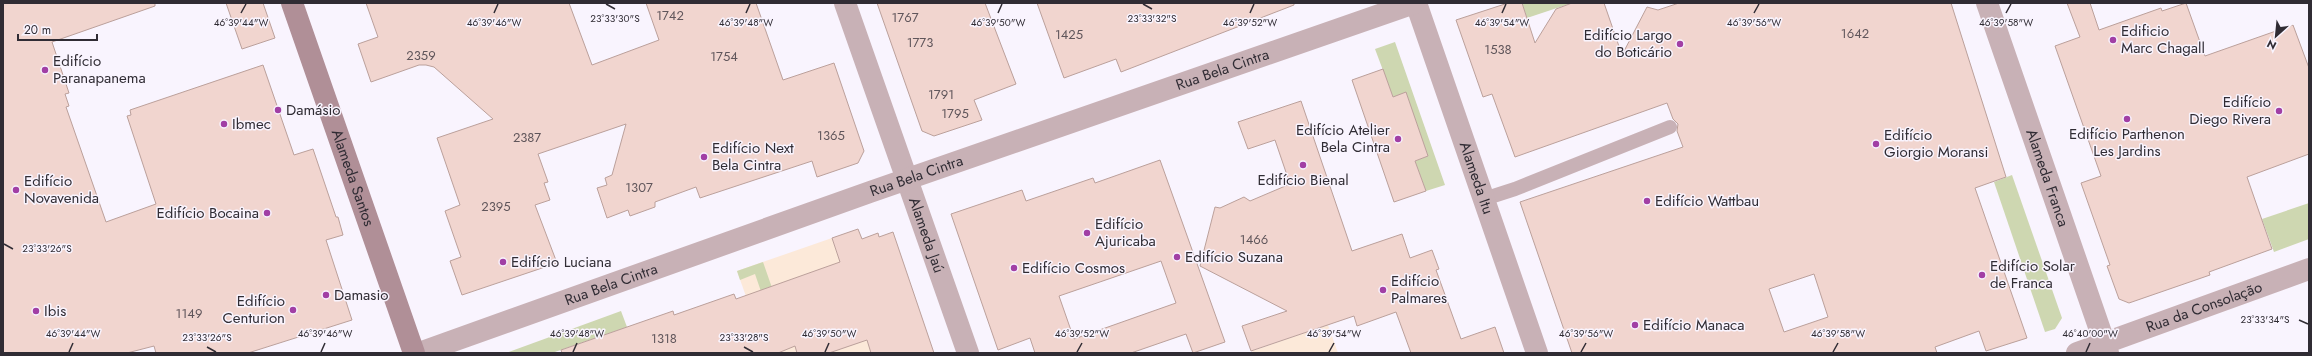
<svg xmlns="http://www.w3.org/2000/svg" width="2312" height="356" font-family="Jost,sans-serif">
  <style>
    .commercial { fill: #fce9d9 }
    .green { fill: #ced7b1 }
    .building { fill: #f1d5cf; stroke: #bba09b; fill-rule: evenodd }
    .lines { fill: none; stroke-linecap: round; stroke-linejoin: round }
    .lane { stroke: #c8b1b6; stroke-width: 14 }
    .street { stroke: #c8b1b6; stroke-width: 22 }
    .secondary { stroke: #b08f97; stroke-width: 22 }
    .ticks { fill: none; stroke: #302c34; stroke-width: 1.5 }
    .poi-dot { fill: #a13fa5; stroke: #f9f4fe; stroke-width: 1.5 }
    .labels { text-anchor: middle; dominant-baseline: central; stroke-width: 3; stroke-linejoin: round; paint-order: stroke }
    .number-label { font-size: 13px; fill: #60565b }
    .poi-label { font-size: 15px; fill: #302c34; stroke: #f9f4fe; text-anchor: start }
    .street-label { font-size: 15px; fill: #302c34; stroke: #f9f4fe }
    .ticks-label { font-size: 10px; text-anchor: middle; fill: #302c34; stroke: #f9f4fe; stroke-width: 3; stroke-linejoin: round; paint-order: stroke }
  </style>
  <rect width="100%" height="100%" fill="#f9f4fe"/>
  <g class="commercial">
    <polygon points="832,238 872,353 766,353 737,271"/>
    <polygon points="1328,325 1338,353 1253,353 1252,351"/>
  </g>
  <g class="green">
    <polygon points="1522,3 1572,3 1527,18"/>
    <polygon points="1395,42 1445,185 1426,191 1415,161 1428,156 1406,93 1393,97 1375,49"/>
    <polygon points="2012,175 2062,318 2055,329 2045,332 1994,182"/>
    <polygon points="2309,203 2309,239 2274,252 2262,219"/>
    <polygon points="763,262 778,305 767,309 755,274 740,280 737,271"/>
    <polygon points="621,311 627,327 552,353 506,353"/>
  </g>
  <g class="building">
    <polygon points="3,3 155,3 155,6 52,42 69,93 65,94 69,106 66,107 106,222 156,204 127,116 131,115 130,110 263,65 294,155 313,149 336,217 338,217 343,235 326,240 352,320 248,353 156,353 154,346 127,353 3,353"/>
    <polygon points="226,3 263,3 275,38 242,49"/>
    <polygon points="366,3 569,3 592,65 659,40 646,3 756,3 783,80 834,63 864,151 858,163 817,177 812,161 700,198 696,187 655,202 655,207 630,216 628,210 607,218 597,188 607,185 605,178 612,175 626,124 538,154 548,182 544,183 550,200 535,205 557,263 462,295 450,261 461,257 445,211 460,205 437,138 493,119 434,67 426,65 419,65 371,82 358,44 378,37"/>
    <polygon points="877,3 985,3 1016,84 974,100 982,120 934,136 922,131"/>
    <polygon points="1037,3 1294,3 1294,5 1121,72 1116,59 1064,78"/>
    <path d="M1508 3H1522L1535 43 1556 9 1572 3H1604L1622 55 1647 7 1658 10 1679 3H1951L2006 177 1975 188 2027 338 1986 351 1979 331 1935 347 1937 353H1572L1520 202 1683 147 1677 131 1678 124 1673 119 1667 103 1515 157 1492 94 1483 97 1456 20ZM1814 274 1828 317 1784 332 1769 289Z"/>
    <polygon points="2067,3 2090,3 2099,30 2161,8 2162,11 2186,3 2205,56 2293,25 2309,68 2309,154 2247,177 2272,249 2209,272 2210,275 2129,303 2119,299 2107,266 2110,265 2081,183 2101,176 2055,46 2080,37"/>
    <polygon points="1383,69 1393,97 1406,92 1428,156 1415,161 1426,191 1394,202 1352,80"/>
    <polygon points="1301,101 1352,251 1402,234 1410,258 1432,250 1439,269 1436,270 1461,339 1495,327 1504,353 1411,353 1396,312 1357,326 1354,316 1251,351 1242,326 1287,311 1200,266 1215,207 1220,208 1244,197 1250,201 1290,184 1275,140 1248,149 1238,122"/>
    <path d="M1160 160 1225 342 1193 353 1186 334 1131 353H1035L1030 338 998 350 951 214 1022 190 1026 201 1093 178 1095 183ZM1161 261 1176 303 1074 339 1059 296Z"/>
    <polygon points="858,229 862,239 878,233 879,237 893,232 934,353 871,353 867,340 829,353 797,353 795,346 778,353 562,353 561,350 673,311 674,315 734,294 736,299 840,262 832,238"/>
  </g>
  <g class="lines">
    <polyline class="lane" points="1484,199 1515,189 1670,127"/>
    <g class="street">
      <path id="s1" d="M845 3 968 353"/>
      <path id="s2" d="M1416 3 1537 353"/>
      <path id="s3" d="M1987 3 2108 353"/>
      <path id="s4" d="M419 353 870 192 1414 3"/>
      <path id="s5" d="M2077 353 2309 269"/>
    </g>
    <path class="secondary" id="s6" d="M292 3 414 353"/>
  </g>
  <path class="ticks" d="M606 4 615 9M1143 4 1152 9M241 13 246 4M494 13 498 4M746 13 750 4M998 13 1002 4M1250 13 1254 4M1502 13 1506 4M1754 13 1759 4M2006 13 2011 4M4 244 13 249M2299 320 2308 324M207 347 216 352M744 347 753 352M69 352 73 343M321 352 325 343M573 352 577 343M825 352 829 343M1077 352 1082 343M1329 352 1334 343M1581 352 1586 343M1833 352 1838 343M2086 352 2090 343"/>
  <g class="poi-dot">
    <circle cx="2113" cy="40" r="4"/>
    <circle cx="1680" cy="44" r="4"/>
    <circle cx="45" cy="70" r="4"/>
    <circle cx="278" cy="110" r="4"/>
    <circle cx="2279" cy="111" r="4"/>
    <circle cx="2127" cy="119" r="4"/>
    <circle cx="224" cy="124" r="4"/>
    <circle cx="1398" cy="139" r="4"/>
    <circle cx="1876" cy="144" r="4"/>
    <circle cx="704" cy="157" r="4"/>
    <circle cx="1303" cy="165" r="4"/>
    <circle cx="16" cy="190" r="4"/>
    <circle cx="1647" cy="201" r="4"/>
    <circle cx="267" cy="213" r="4"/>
    <circle cx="1087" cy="233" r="4"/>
    <circle cx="1177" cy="257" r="4"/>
    <circle cx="503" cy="262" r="4"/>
    <circle cx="1014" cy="268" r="4"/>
    <circle cx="1982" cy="275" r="4"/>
    <circle cx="1383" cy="290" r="4"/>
    <circle cx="326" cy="295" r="4"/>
    <circle cx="293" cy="310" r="4"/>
    <circle cx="36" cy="311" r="4"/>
    <circle cx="1635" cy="325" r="4"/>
  </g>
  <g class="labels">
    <g class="number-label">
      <text x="670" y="15">1742</text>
      <text x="905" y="17">1767</text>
      <text x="1855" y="33">1642</text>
      <text x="1069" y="34">1425</text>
      <text x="920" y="42">1773</text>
      <text x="1498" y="49">1538</text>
      <text x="421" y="55">2359</text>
      <text x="724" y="56">1754</text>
      <text x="941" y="94">1791</text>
      <text x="955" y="113">1795</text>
      <text x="831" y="135">1365</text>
      <text x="527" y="137">2387</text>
      <text x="639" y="187">1307</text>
      <text x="496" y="206">2395</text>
      <text x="1254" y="239">1466</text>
      <text x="189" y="313">1149</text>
      <text x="664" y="338">1318</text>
    </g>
    <g class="poi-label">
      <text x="2121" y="31">Edificio<tspan x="2121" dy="17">Marc Chagall</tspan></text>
      <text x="1672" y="35" text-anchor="end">Edifício Largo<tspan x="1672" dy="17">do Boticário</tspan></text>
      <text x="53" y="61">Edifício<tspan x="53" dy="17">Paranapanema</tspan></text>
      <text x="2271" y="102" text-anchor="end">Edifício<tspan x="2271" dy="17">Diego Rivera</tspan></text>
      <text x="286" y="110">Damásio</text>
      <text x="232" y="124">Ibmec</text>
      <text x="1390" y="130" text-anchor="end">Edifício Atelier<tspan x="1390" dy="17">Bela Cintra</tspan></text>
      <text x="2127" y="134" text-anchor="middle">Edifício Parthenon<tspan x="2127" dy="17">Les Jardins</tspan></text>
      <text x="1884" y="135">Edifício<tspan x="1884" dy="17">Giorgio Moransi</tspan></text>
      <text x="712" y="148">Edifício Next<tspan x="712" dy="17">Bela Cintra</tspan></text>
      <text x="1303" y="180" text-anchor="middle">Edifício Bienal</text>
      <text x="24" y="181">Edifício<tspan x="24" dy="17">Novavenida</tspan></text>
      <text x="1655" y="201">Edifício Wattbau</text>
      <text x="259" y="213" text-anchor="end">Edifício Bocaina</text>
      <text x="1095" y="224">Edifício<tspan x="1095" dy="17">Ajuricaba</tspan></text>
      <text x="1185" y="257">Edifício Suzana</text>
      <text x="511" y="262">Edifício Luciana</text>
      <text x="1990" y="266">Edifício Solar<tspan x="1990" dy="17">de Franca</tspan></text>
      <text x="1022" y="268">Edifício Cosmos</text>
      <text x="1391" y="281">Edifício<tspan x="1391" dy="17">Palmares</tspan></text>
      <text x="334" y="295">Damasio</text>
      <text x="285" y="301" text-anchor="end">Edifício<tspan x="285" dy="17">Centurion</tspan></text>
      <text x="44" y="311">Ibis</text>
      <text x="1643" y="325">Edifício Manaca</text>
    </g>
    <g class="street-label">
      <text stroke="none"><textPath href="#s4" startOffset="852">Rua Bela Cintra</textPath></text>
      <text stroke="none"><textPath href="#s4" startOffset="528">Rua Bela Cintra</textPath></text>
      <text stroke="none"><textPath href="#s6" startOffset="185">Alameda Santos</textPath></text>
      <text stroke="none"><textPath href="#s2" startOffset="185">Alameda Itu</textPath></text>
      <text stroke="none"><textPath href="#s3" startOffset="185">Alameda Franca</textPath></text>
      <text stroke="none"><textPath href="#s1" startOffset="246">Alameda Jaú</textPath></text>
      <text stroke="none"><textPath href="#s4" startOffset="204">Rua Bela Cintra</textPath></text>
      <text stroke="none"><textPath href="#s5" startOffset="135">Rua da Consolação</textPath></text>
    </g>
  </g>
  <g class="ticks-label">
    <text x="615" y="22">23°33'30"S</text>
    <text x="1152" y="22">23°33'32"S</text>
    <text x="241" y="26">46°39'44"W</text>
    <text x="494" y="26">46°39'46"W</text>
    <text x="746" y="26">46°39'48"W</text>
    <text x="998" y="26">46°39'50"W</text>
    <text x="1250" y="26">46°39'52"W</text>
    <text x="1502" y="26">46°39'54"W</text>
    <text x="1754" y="26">46°39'56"W</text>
    <text x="2006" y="26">46°39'58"W</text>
    <text x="47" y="252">23°33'26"S</text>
    <text x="2265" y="323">23°33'34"S</text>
    <text x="73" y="337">46°39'44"W</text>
    <text x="325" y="337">46°39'46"W</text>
    <text x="577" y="337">46°39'48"W</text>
    <text x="829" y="337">46°39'50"W</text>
    <text x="1082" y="337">46°39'52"W</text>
    <text x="1334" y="337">46°39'54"W</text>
    <text x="1586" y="337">46°39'56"W</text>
    <text x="1838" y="337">46°39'58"W</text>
    <text x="2090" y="337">46°40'00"W</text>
    <text x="207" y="341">23°33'26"S</text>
    <text x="744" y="341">23°33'28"S</text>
  </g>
  <rect width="2312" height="356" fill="none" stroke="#302c34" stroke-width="8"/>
  <g transform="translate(2276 36) rotate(207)" stroke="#f9f4fe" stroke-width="3" paint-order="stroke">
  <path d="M0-3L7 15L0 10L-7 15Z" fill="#302c34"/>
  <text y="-6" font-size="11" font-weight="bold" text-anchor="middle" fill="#302c34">N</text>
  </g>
  <path d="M18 34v6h79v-6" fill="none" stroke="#302c34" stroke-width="2"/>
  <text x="24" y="34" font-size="12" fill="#302c34" stroke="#f9f4fe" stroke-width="3" paint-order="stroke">20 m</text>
</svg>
